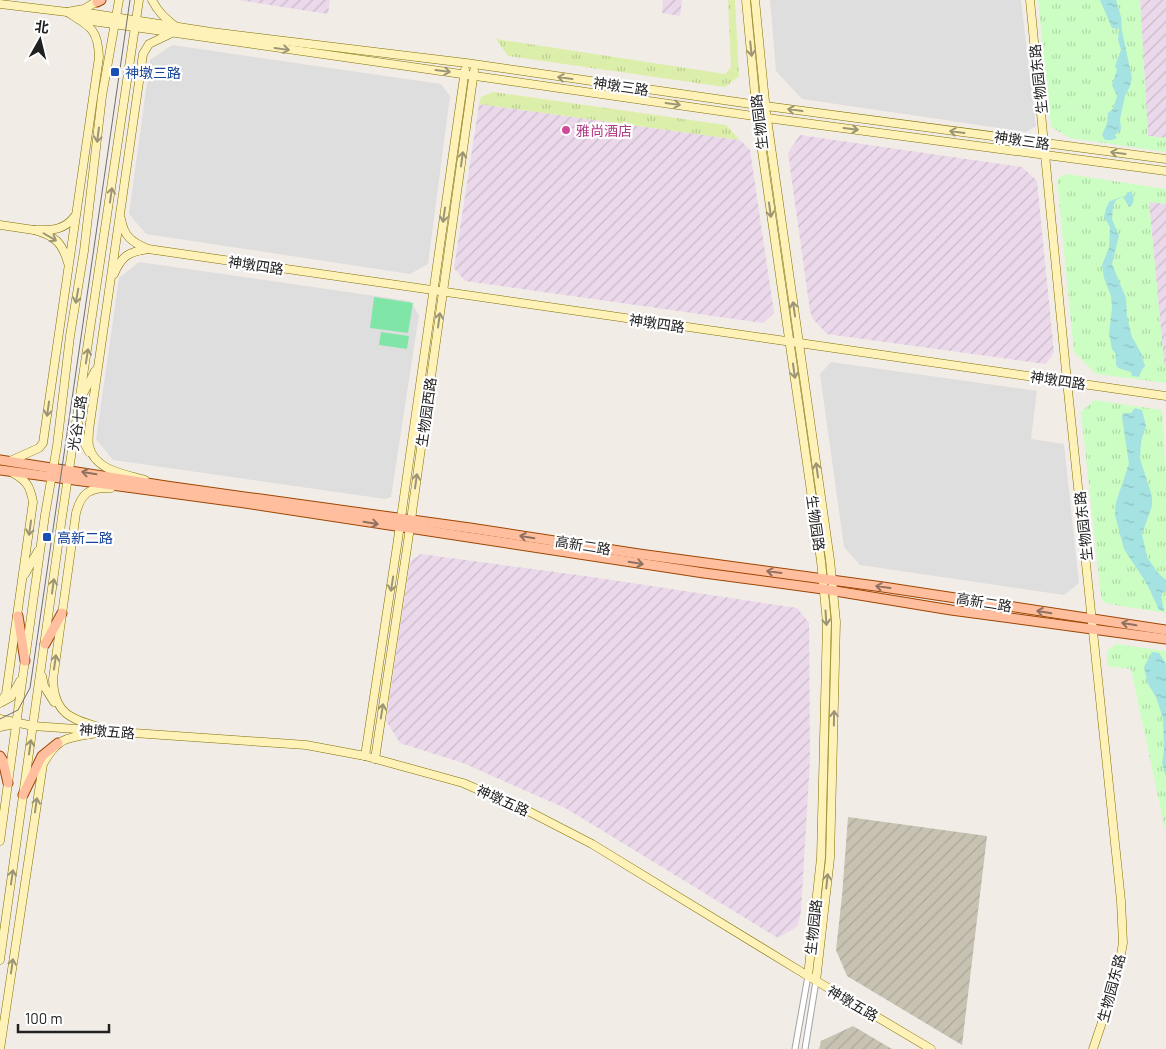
<svg xmlns="http://www.w3.org/2000/svg" width="1166" height="1049" font-family="Barlow,'Noto Sans SC',sans-serif">
  <style>
    .residential { fill: #dfdede }
    .industrial { fill: url(#industrial-furrows) }
    .construction { fill: url(#construction-furrows) }
    .grass { fill: url(#grass-tufts) }
    .park { fill: url(#park-tufts) }
    .pitch { fill: #80e6a7 }
    .water { fill: url(#water-ripples) }
    .lines { fill: none; stroke-linecap: round; stroke-linejoin: round }
    .street-casing { stroke: #a2a2a2; stroke-width: 7 }
    .secondary-casing { stroke: #807000; stroke-width: 9 }
    .primary-casing { stroke: #9e4500; stroke-width: 11 }
    .street { stroke: #fff; stroke-width: 5 }
    .secondary { stroke: #fef2b9; stroke-width: 8 }
    .primary { stroke: #ffbf9f; stroke-width: 9 }
    .tram { stroke: #6f6f6f; stroke-width: 1 }
    .oneway { stroke: #9b9475 }
    .oneway2 { stroke: #907060 }
    .transit-dot { fill: #1a4fb4; stroke: #fff; stroke-width: 2 }
    .hotel-dot { fill: #d1479c; stroke: #fff; stroke-width: 2 }
    .labels { text-anchor: middle; dominant-baseline: central; stroke-width: 4.5; stroke-linejoin: round; paint-order: stroke }
    .transit-label { font-size: 14px; fill: #164399; stroke: #fff; text-anchor: start }
    .street-label { font-size: 14px; fill: #212121; stroke: #fff }
    .hotel-label { font-size: 14px; fill: #b23c85; stroke: #fff; text-anchor: start }
  </style>
  <defs>
    <pattern id="industrial-furrows" width="10" height="10" patternUnits="userSpaceOnUse" patternTransform="scale(1.25)"><rect width="10" height="10" fill="#ebd9eb"/><path d="M-1 1l2-2M0 10L10 0M9 11l2-2" fill="none" stroke="#c9bac9"/></pattern>
    <pattern id="construction-furrows" width="10" height="10" patternUnits="userSpaceOnUse" patternTransform="scale(1.25)"><rect width="10" height="10" fill="#c7c2b2"/><path d="M-1 1l2-2M0 10L10 0M9 11l2-2" fill="none" stroke="#aba699"/></pattern>
    <pattern id="grass-tufts" width="24" height="20" patternUnits="userSpaceOnUse" patternTransform="scale(1.25)"><rect width="24" height="20" fill="#dcefaa"/><path d="M3 7l-1-3M5 7V3M7 7l1-3M15 17l-1-3M17 17v-4M19 17l1-3" fill="none" stroke="#bccd92"/></pattern>
    <pattern id="park-tufts" width="24" height="20" patternUnits="userSpaceOnUse" patternTransform="scale(1.25)"><rect width="24" height="20" fill="#ccfdc3"/><path d="M3 7l-1-3M5 7V3M7 7l1-3M15 17l-1-3M17 17v-4M19 17l1-3" fill="none" stroke="#afd9a7"/></pattern>
    <pattern id="water-ripples" width="26" height="14" patternUnits="userSpaceOnUse" patternTransform="scale(1.25)"><rect width="26" height="14" fill="#a5e2e2"/><path d="M2 4q2-2 4 0t4 0M15 11q2-2 4 0t4 0" fill="none" stroke="#8ec2c2"/></pattern>
  </defs>
  <rect width="100%" height="100%" fill="#f2ece7"/>
  <g class="residential">
    <polygon points="770,0 1021,0 1036,126 1026,132 802,99 776,71"/>
    <polygon points="172,45 441,84 450,96 428,264 410,274 146,234 129,214 150,60"/>
    <polygon points="139,262 410,301 419,315 391,497 385,499 113,460 96,439 119,278"/>
    <polygon points="831,362 1037,391 1031,439 1064,444 1079,583 1064,595 860,565 844,547 820,374"/>
  </g>
  <g class="industrial">
    <polygon points="238,0 330,0 328,14"/>
    <polygon points="663,0 682,0 680,16 662,13"/>
    <polygon points="1140,0 1166,0 1166,138 1148,136"/>
    <polygon points="479,104 740,140 750,150 774,313 763,323 465,281 454,268"/>
    <polygon points="800,135 1022,167 1037,181 1054,352 1046,364 827,334 813,319 810,311 788,153"/>
    <polygon points="1149,201 1166,204 1166,369 1164,364"/>
    <polygon points="421,554 585,576 797,608 809,623 810,759 801,911 798,926 778,938 567,809 463,763 400,743 386,721 409,568 412,560"/>
  </g>
  <g class="construction">
    <polygon points="848,817 987,836 962,1045 847,976 836,950 842,896"/>
    <polygon points="853,1026 892,1049 819,1049 821,1041"/>
  </g>
  <g class="grass">
    <polygon points="728,0 735,0 739,76 725,87 508,56 496,39 725,74 731,67"/>
    <polygon points="493,92 726,125 740,140 479,104 481,97"/>
  </g>
  <g class="park">
    <polygon points="1038,0 1140,0 1148,136 1166,138 1166,152 1070,138 1051,127"/>
    <polygon points="1067,174 1166,189 1166,204 1149,202 1164,364 1166,369 1166,383 1096,374 1074,352 1057,179"/>
    <polygon points="1094,400 1162,410 1166,485 1166,613 1109,604 1103,602 1101,596 1081,412"/>
    <polygon points="1116,644 1166,651 1166,834 1131,669 1107,666 1108,650"/>
  </g>
  <g class="pitch">
    <polygon points="374,297 413,303 408,333 370,328"/>
    <polygon points="381,332 409,336 407,349 379,345"/>
  </g>
  <g class="water">
    <polygon points="1100,0 1116,0 1121,17 1122,31 1132,78 1130,86 1125,96 1120,119 1121,129 1115,135 1117,138 1112,140 1105,140 1102,135 1107,123 1108,113 1113,109 1117,96 1112,85 1117,70 1115,66 1121,50 1118,40 1119,29 1112,28"/>
    <polygon points="1128,192 1132,192 1134,200 1132,205 1129,207 1123,197 1116,200 1113,206 1112,219 1119,236 1112,264 1126,298 1127,317 1132,337 1141,353 1145,366 1141,371 1139,377 1132,376 1131,372 1118,368 1116,365 1116,354 1112,349 1109,334 1112,307 1111,296 1104,278 1102,265 1109,248 1110,227 1104,217 1106,208 1110,201 1125,196"/>
    <polygon points="1135,408 1142,410 1146,426 1141,441 1140,459 1152,496 1152,506 1142,534 1147,557 1158,573 1166,580 1166,591 1162,593 1161,596 1164,611 1159,610 1147,584 1124,549 1115,515 1116,502 1129,464 1122,417 1123,413 1131,413"/>
    <polygon points="1152,652 1159,653 1166,664 1166,777 1162,763 1164,750 1163,718 1156,697 1148,684 1144,667"/>
  </g>
  <g class="lines">
    <defs>
      <g id="street">
        <polyline points="795,1049 808,976"/>
        <polyline points="805,1049 816,981"/>
      </g>
      <g id="secondary">
        <path d="M152 0C158 12 165 18 175 26"/>
        <polyline points="746,0 757,116 821,561 827,623 821,858 808,976"/>
        <polyline points="755,0 766,112 830,560 836,622 830,858 816,981"/>
        <polyline points="1030,0 1067,381 1121,901 1123,943 1116,981 1093,1049"/>
        <polyline points="0,4 67,12"/>
        <polyline points="75,11 211,32 466,63 758,105 1166,159"/>
        <polyline points="78,19 767,118 1166,171"/>
        <polyline points="0,225 34,230"/>
        <polyline points="148,249 1166,396"/>
        <path d="M68 263C62 242 55 236 34 230 51 230 64 231 75 216"/>
        <path d="M114 274C122 255 129 252 148 249 132 242 124 237 121 219"/>
        <polyline points="83,394 95,371"/>
        <polyline points="78,423 81,437 89,452"/>
        <path d="M10 461 39 448 43 443 99 57C98 28 89 26 67 12L84 9 99 0"/>
        <path d="M145 480C125 474 95 471 89 446 88 441 89 435 89 430L143 54 149 44 170 34"/>
        <polyline points="25,574 38,551"/>
        <polyline points="42,676 44,686 54,702"/>
        <polyline points="2,702 11,697 20,681"/>
        <path d="M0 703 6 694 33 502C30 486 27 481 13 473"/>
        <polyline points="0,719 33,726 306,745 365,756 463,783 530,812 592,844 808,976 931,1049"/>
        <polyline points="0,727 14,724"/>
        <path d="M99 727C70 719 54 713 53 679L76 513C81 493 90 487 111 488"/>
        <polyline points="365,756 397,546 465,70"/>
        <polyline points="375,759 407,548 474,71"/>
        <polyline points="0,841 45,515 57,446 70,336 84,251 102,96 119,0"/>
        <polyline points="0,960 62,517 139,0"/>
        <path d="M0 1049 43 764C59 736 67 738 97 733"/>
      </g>
      <g id="primary">
        <polyline points="97,2 101,0"/>
        <polyline points="0,460 166,486 470,528 639,554 883,587 1166,630"/>
        <polyline points="0,470 245,503 704,573 823,589 951,610 1166,639"/>
        <polyline points="18,616 25,661"/>
        <polyline points="45,644 62,613"/>
        <polyline points="0,756 3,761 8,783"/>
        <polyline points="23,795 42,756 58,743"/>
      </g>
    </defs>
    <use href="#street" class="street-casing"/>
    <use href="#secondary" class="secondary-casing"/>
    <use href="#primary" class="primary-casing"/>
    <use href="#street" class="street"/>
    <use href="#secondary" class="secondary"/>
    <use href="#primary" class="primary"/>
    <polyline class="tram" points="0,719 18,710 30,688 130,0"/>
  </g>
  <defs><path id="oneway-shaft" d="M-6 0H5M1.5-3L5.5 0L1.5 3" fill="none" stroke-width="1.6" stroke-linecap="round" stroke-linejoin="round" transform="scale(1.25)"/></defs>
  <g class="oneway">
    <use href="#oneway-shaft" transform="translate(282 49) rotate(8)"/>
    <use href="#oneway-shaft" transform="translate(751 49) rotate(84)"/>
    <use href="#oneway-shaft" transform="translate(443 71) rotate(8)"/>
    <use href="#oneway-shaft" transform="translate(565 78) rotate(-172)"/>
    <use href="#oneway-shaft" transform="translate(673 104) rotate(8)"/>
    <use href="#oneway-shaft" transform="translate(795 110) rotate(-172)"/>
    <use href="#oneway-shaft" transform="translate(851 129) rotate(7)"/>
    <use href="#oneway-shaft" transform="translate(957 132) rotate(-172)"/>
    <use href="#oneway-shaft" transform="translate(98 135) rotate(97)"/>
    <use href="#oneway-shaft" transform="translate(1118 153) rotate(-172)"/>
    <use href="#oneway-shaft" transform="translate(462 159) rotate(-82)"/>
    <use href="#oneway-shaft" transform="translate(111 195) rotate(-82)"/>
    <use href="#oneway-shaft" transform="translate(770 210) rotate(82)"/>
    <use href="#oneway-shaft" transform="translate(444 215) rotate(98)"/>
    <use href="#oneway-shaft" transform="translate(50 237) rotate(30)"/>
    <use href="#oneway-shaft" transform="translate(77 296) rotate(100)"/>
    <use href="#oneway-shaft" transform="translate(794 309) rotate(-98)"/>
    <use href="#oneway-shaft" transform="translate(439 320) rotate(-82)"/>
    <use href="#oneway-shaft" transform="translate(87 356) rotate(-81)"/>
    <use href="#oneway-shaft" transform="translate(794 371) rotate(82)"/>
    <use href="#oneway-shaft" transform="translate(48 409) rotate(98)"/>
    <use href="#oneway-shaft" transform="translate(817 470) rotate(-98)"/>
    <use href="#oneway-shaft" transform="translate(416 481) rotate(-82)"/>
    <use href="#oneway-shaft" transform="translate(30 528) rotate(98)"/>
    <use href="#oneway-shaft" transform="translate(392 584) rotate(99)"/>
    <use href="#oneway-shaft" transform="translate(53 586) rotate(-82)"/>
    <use href="#oneway-shaft" transform="translate(826 618) rotate(86)"/>
    <use href="#oneway-shaft" transform="translate(55 662) rotate(-82)"/>
    <use href="#oneway-shaft" transform="translate(382 711) rotate(-81)"/>
    <use href="#oneway-shaft" transform="translate(834 718) rotate(-89)"/>
    <use href="#oneway-shaft" transform="translate(30 747) rotate(-82)"/>
    <use href="#oneway-shaft" transform="translate(36 805) rotate(-82)"/>
    <use href="#oneway-shaft" transform="translate(12 877) rotate(-82)"/>
    <use href="#oneway-shaft" transform="translate(827 881) rotate(-84)"/>
    <use href="#oneway-shaft" transform="translate(12 966) rotate(-82)"/>
  </g>
  <g class="oneway2">
    <use href="#oneway-shaft" transform="translate(89 473) rotate(-171)"/>
    <use href="#oneway-shaft" transform="translate(371 523) rotate(9)"/>
    <use href="#oneway-shaft" transform="translate(527 537) rotate(-171)"/>
    <use href="#oneway-shaft" transform="translate(636 563) rotate(9)"/>
    <use href="#oneway-shaft" transform="translate(774 572) rotate(-172)"/>
    <use href="#oneway-shaft" transform="translate(883 587) rotate(-172)"/>
    <use href="#oneway-shaft" transform="translate(1044 612) rotate(-171)"/>
    <use href="#oneway-shaft" transform="translate(1129 624) rotate(-170)"/>
  </g>
  <g class="transit-dot">
    <rect x="110" y="67" width="10" height="10" rx="2.5"/>
    <rect x="42" y="532" width="10" height="10" rx="2.5"/>
  </g>
  <circle class="hotel-dot" cx="566" cy="130" r="5"/>
  <g class="labels">
    <g class="transit-label">
      <text x="125" y="72">神墩三路</text>
      <text x="57" y="537">高新二路</text>
    </g>
    <g class="street-label">
      <text transform="translate(1038 79) rotate(-96)">生物园东路</text>
      <text transform="translate(621 86) rotate(8)">神墩三路</text>
      <text transform="translate(759 122) rotate(-97)">生物园路</text>
      <text transform="translate(1022 140) rotate(8)">神墩三路</text>
      <text transform="translate(256 265) rotate(8)">神墩四路</text>
      <text transform="translate(657 323) rotate(8)">神墩四路</text>
      <text transform="translate(1058 380) rotate(8)">神墩四路</text>
      <text transform="translate(426 412) rotate(-82)">生物园西路</text>
      <text transform="translate(77 423) rotate(-81)">光谷七路</text>
      <text transform="translate(816 523) rotate(82)">生物园路</text>
      <text transform="translate(1083 526) rotate(-96)">生物园东路</text>
      <text transform="translate(583 545) rotate(9)">高新二路</text>
      <text transform="translate(984 602) rotate(9)">高新二路</text>
      <text transform="translate(107 731) rotate(4)">神墩五路</text>
      <text transform="translate(503 800) rotate(24)">神墩五路</text>
      <text transform="translate(813 927) rotate(-84)">生物园路</text>
      <text transform="translate(1111 988) rotate(-75)">生物园东路</text>
      <text transform="translate(853 1003) rotate(30)">神墩五路</text>
    </g>
    <g class="hotel-label">
      <text x="576" y="130">雅尚酒店</text>
    </g>
  </g>
  <g transform="translate(40 40) rotate(8)" stroke="#ffffff" stroke-width="4" paint-order="stroke">
  <path d="M0-4L9 19L0 12L-9 19Z" fill="#212121"/>
  <text y="-8" font-size="14" font-weight="bold" text-anchor="middle" fill="#212121">北</text>
  </g>
  <path d="M18 1024v8h91v-8" fill="none" stroke="#212121" stroke-width="2.5"/>
  <text x="25" y="1024" font-size="15" fill="#212121" stroke="#ffffff" stroke-width="4" paint-order="stroke">100 m</text>
</svg>
